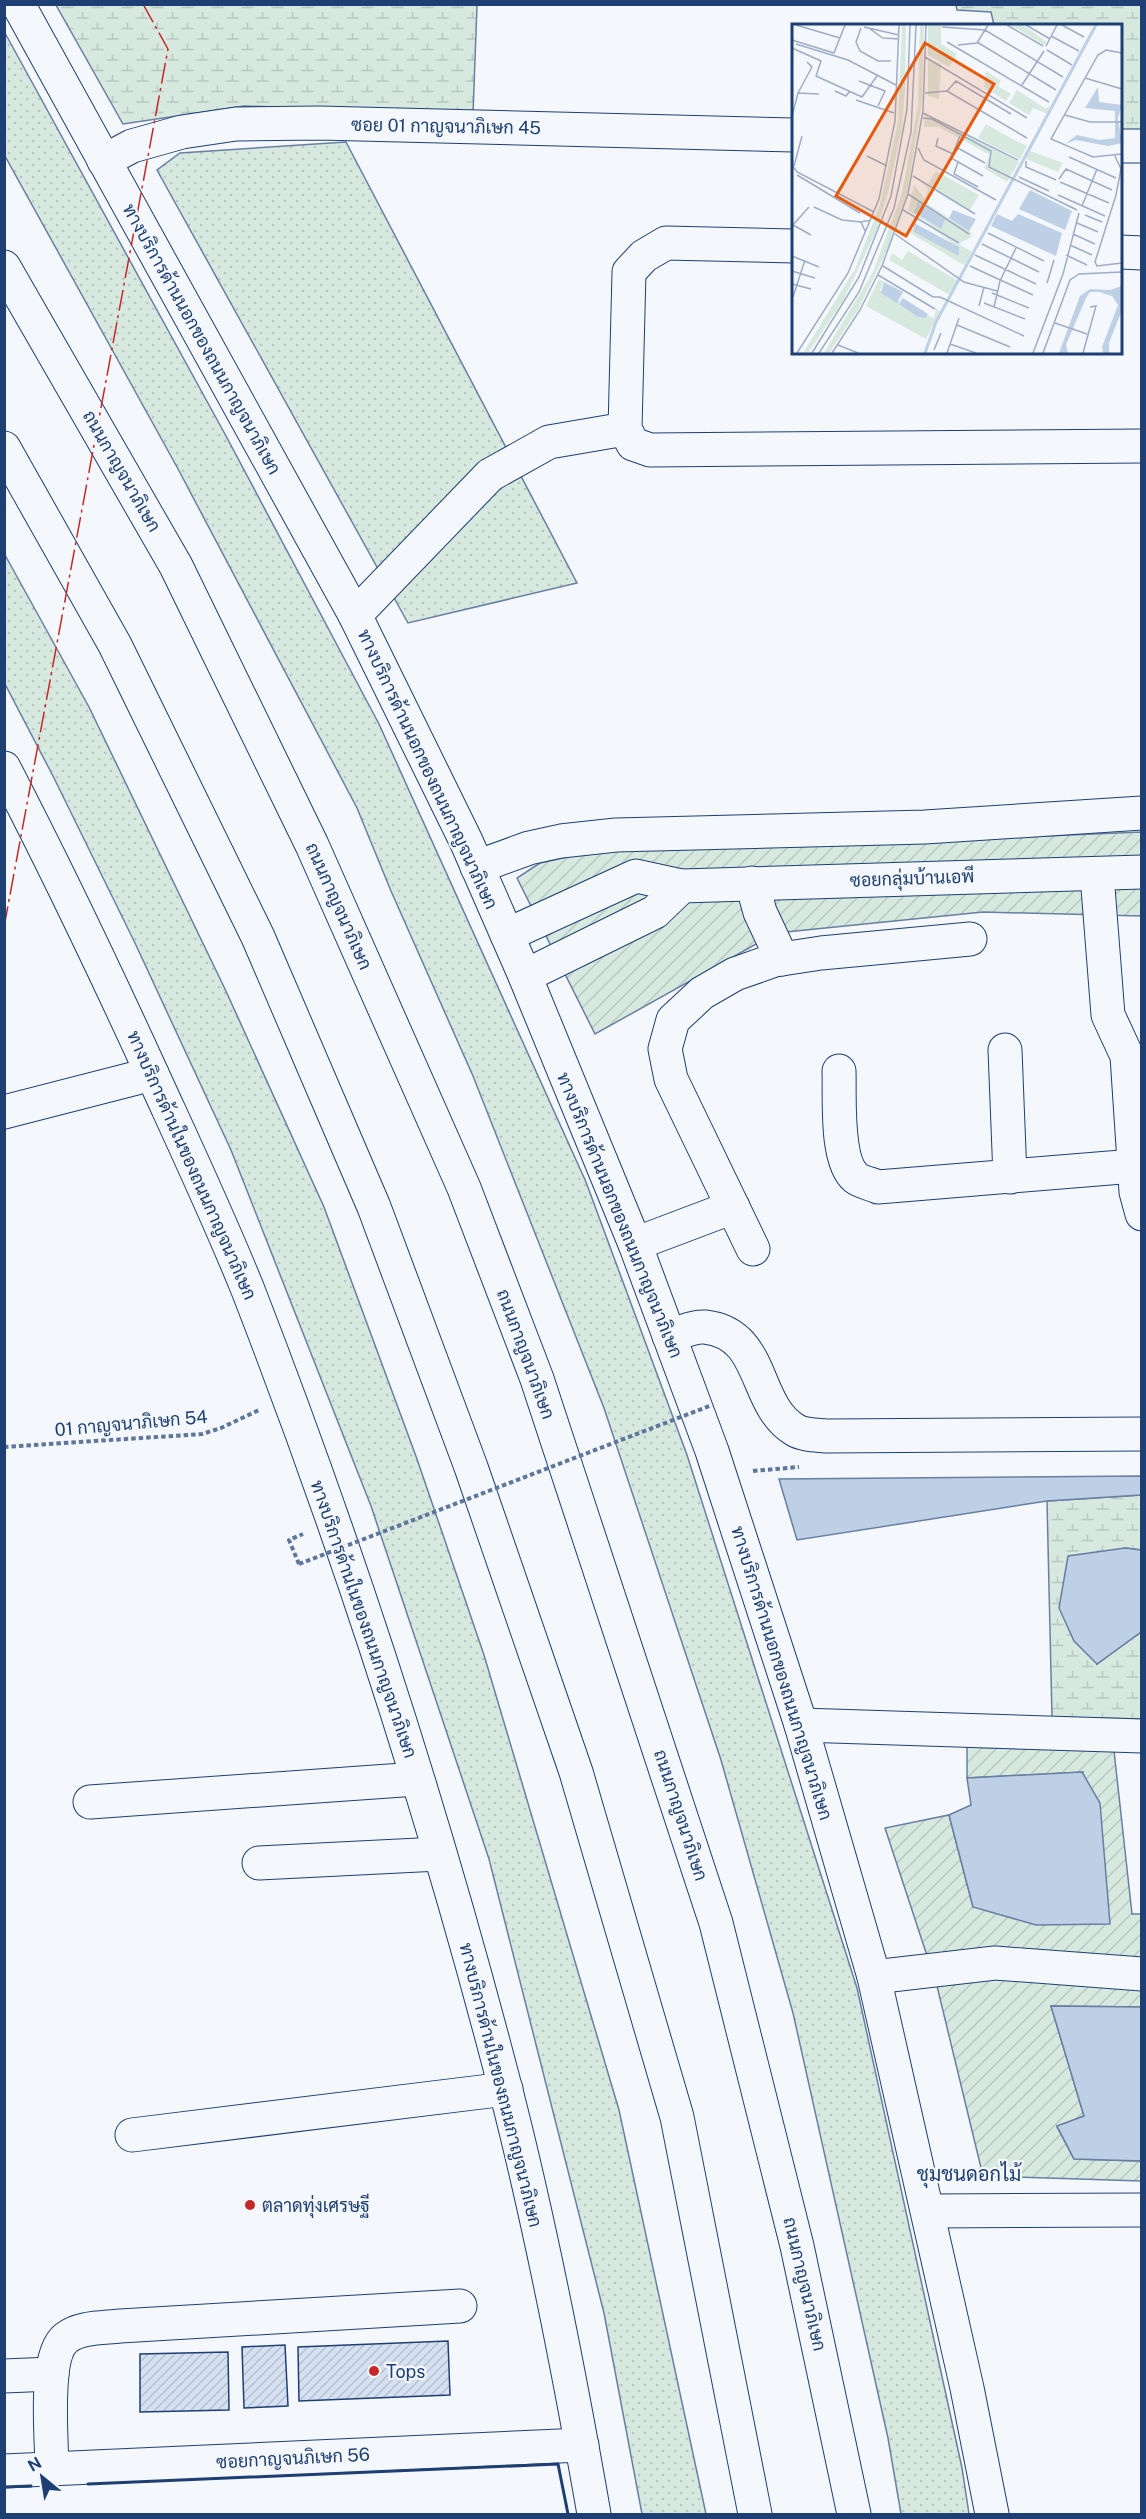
<svg xmlns="http://www.w3.org/2000/svg" width="1146" height="2519" font-family="'Public Sans',Sarabun,sans-serif">
  <style>
    .grass { fill: url(#grass-dots); stroke: #687fa3; stroke-width: 1.5 }
    .wetland { fill: url(#wetland-marsh); stroke: #687fa3; stroke-width: 1.5 }
    .garden { fill: url(#garden-furrows); stroke: #687fa3; stroke-width: 1.5 }
    .water { fill: #bed0e5; stroke: #687fa3; stroke-width: 1.5 }
    .building { fill: url(#building-hatch); stroke: #1d3f73; stroke-width: 1.5 }
    .lines { fill: none; stroke-linecap: round; stroke-linejoin: round }
    .minor-casing { stroke: #1d3f73; stroke-width: 35 }
    .major-casing { stroke: #1d3f73; stroke-width: 35 }
    .highway-casing { stroke: #1d3f73; stroke-width: 35 }
    .path { stroke: #5e769c; stroke-width: 4; stroke-dasharray: 4.5 3; stroke-linecap: butt }
    .minor { stroke: #f4f7fb; stroke-width: 33 }
    .major { stroke: #f4f7fb; stroke-width: 33 }
    .highway { stroke: #f4f7fb; stroke-width: 33 }
    .path-bridge { stroke: #5e769c; stroke-width: 4; stroke-dasharray: 4.5 3; stroke-linecap: butt }
    .wall { stroke: #1d3f73; stroke-width: 3 }
    .power { stroke: #c62828; stroke-width: 1.5; stroke-dasharray: 21 4.5 3 4.5; stroke-linecap: butt }
    .poi-dot { fill: #c62828; stroke: #f4f7fb; stroke-width: 2 }
    .labels { text-anchor: middle; dominant-baseline: central; stroke-width: 4.5; stroke-linejoin: round; paint-order: stroke }
    .street-label { font-size: 18px; fill: #1d3f73; stroke: #f4f7fb }
    .poi-label { font-size: 18px; fill: #1d3f73; stroke: #f4f7fb; text-anchor: start }
    .neighbourhood-label { font-size: 20px; fill: #1d3f73; stroke: #f4f7fb }
    .inset-river { fill: none; stroke: #bed0e5; stroke-width: 3 }
    .inset-road { fill: none; stroke: #9eadc5; stroke-width: 1.5 }
    .view { fill: #e8590c; fill-opacity: 0.15; stroke: #e8590c; stroke-width: 3 }
    .inset-edge { fill: none; stroke: #1d3f73; stroke-width: 3 }
  </style>
  <defs>
    <pattern id="grass-dots" width="8" height="8" patternUnits="userSpaceOnUse" patternTransform="scale(1.5)"><rect width="8" height="8" fill="#d7e8df"/><path d="M2 2h.1M6 6h.1" fill="none" stroke="#b8c8c3" stroke-width="1.8" stroke-linecap="round"/></pattern>
    <pattern id="wetland-marsh" width="20" height="14" patternUnits="userSpaceOnUse" patternTransform="scale(1.5)"><rect width="20" height="14" fill="#d7e8df"/><path d="M1 5h8M5 5V1M11 12h8M15 12V8" fill="none" stroke="#b8c8c3"/></pattern>
    <pattern id="garden-furrows" width="10" height="10" patternUnits="userSpaceOnUse" patternTransform="scale(1.5)"><rect width="10" height="10" fill="#d7e8df"/><path d="M-1 1l2-2M0 10L10 0M9 11l2-2" fill="none" stroke="#b8c8c3"/></pattern>
    <pattern id="building-hatch" width="6" height="6" patternUnits="userSpaceOnUse" patternTransform="scale(1.5)"><rect width="6" height="6" fill="#d5e0f0"/><path d="M-1 1l2-2M0 6l6-6M5 7l2-2" fill="none" stroke="#b6c1d1"/></pattern>
  </defs>
  <rect width="100%" height="100%" fill="#f4f7fb"/>
  <g class="grass">
    <polygon points="5,33 226,436 379,724 586,1182 687,1455 857,1988 962,2468 969,2514 901,2514 888,2438 793,2013 721,1760 604,1408 473,1076 391,891 357,808 177,467 5,156"/>
    <polygon points="346,142 577,583 408,623 157,170 180,153"/>
    <polygon points="5,555 89,707 225,989 324,1207 417,1459 484,1655 619,2110 706,2514 642,2514 604,2313 489,1859 371,1506 231,1150 135,943 53,776 5,684"/>
  </g>
  <g class="wetland">
    <polygon points="56,5 477,5 473,114 244,106 123,124"/>
    <polygon points="956,5 1141,5 1141,134 1121,134 1120,26 994,25 991,12 957,10"/>
    <polygon points="1141,1495 1141,1550 1125,1548 1097,1664 1141,1632 1141,1719 1052,1717 1047,1501"/>
  </g>
  <g class="garden">
    <polygon points="1141,832 1141,916 983,912 776,933 595,1034 517,878 540,863 604,849 830,845"/>
    <polygon points="967,1747 1114,1751 1132,1914 1141,1914 1141,2007 1051,2006 1084,2116 1057,2127 1074,2159 1141,2161 1141,2181 983,2176 937,1986 885,1828 949,1815 973,1907 1083,1772 967,1778"/>
  </g>
  <g class="water">
    <polygon points="1141,1476 1141,1495 1047,1501 797,1540 779,1479"/>
    <polygon points="1125,1548 1141,1550 1141,1632 1097,1664 1074,1641 1059,1608 1068,1556"/>
    <polygon points="1082,1772 1100,1803 1110,1924 1036,1925 973,1907 949,1815 971,1805 967,1778"/>
    <polygon points="1051,2006 1141,2007 1141,2161 1074,2159 1057,2126 1084,2116"/>
  </g>
  <g class="building">
    <polygon points="448,2341 450,2395 299,2401 298,2347"/>
    <polygon points="285,2345 288,2406 244,2408 242,2347"/>
    <polygon points="228,2352 229,2410 140,2412 140,2354"/>
  </g>
  <g class="lines">
    <defs>
      <g id="minor">
        <polyline points="1120,146 1142,146"/>
        <polyline points="104,161 132,146 182,132 236,124 319,123 794,135"/>
        <polyline points="794,246 666,243 644,256 629,272 625,429 633,444 650,450 1142,446"/>
        <polyline points="1120,252 1142,253"/>
        <polyline points="355,615 490,475 549,442 625,429"/>
        <polyline points="477,867 529,848 561,841 616,835 925,827 1142,813"/>
        <polyline points="1097,875 1108,1015 1127,1056 1136,1192 1142,1214"/>
        <polyline points="752,883 760,912 782,959"/>
        <polyline points="507,935 636,876 682,886 1142,872"/>
        <polyline points="525,976 655,912 682,886"/>
        <polyline points="1005,1050 1010,1177"/>
        <path d="M839 1071C840 1096 835 1161 856 1178 861 1182 872 1184 878 1187L1134 1166"/>
        <polyline points="4,1112 152,1074"/>
        <polyline points="635,1244 733,1207"/>
        <polyline points="753,1249 671,1079 665,1049 673,1020 702,993 735,974 775,960 821,953 970,939"/>
        <path d="M669 1336C679 1333 694 1326 705 1327 766 1334 752 1404 795 1430 803 1435 817 1435 826 1436L1142 1434"/>
        <polyline points="801,1725 1142,1736"/>
        <polyline points="90,1802 417,1779"/>
        <polyline points="259,1863 439,1854"/>
        <polyline points="874,1977 995,1963 1142,1974"/>
        <polyline points="132,2135 506,2089"/>
        <polyline points="928,2211 1142,2210"/>
        <polyline points="4,2376 52,2374"/>
        <path d="M52 2469C52 2440 43 2356 66 2338 80 2327 102 2328 120 2326L460 2306"/>
      </g>
      <g id="major">
        <polyline points="18,4 355,615 466,841 525,976 635,1244 712,1451 801,1725 874,1977 967,2388 992,2514"/>
        <path d="M4 768C57 870 106 973 154 1078 186 1148 219 1218 248 1290 349 1550 435 1817 505 2087 541 2227 569 2371 594 2514"/>
        <polyline points="4,2471 582,2445"/>
      </g>
      <g id="highway">
        <polyline points="4,267 176,566 312,845 464,1188 537,1379 716,1923 797,2246 854,2514"/>
        <polyline points="4,448 115,645 258,937 374,1207 471,1467 576,1772 677,2117 755,2514"/>
      </g>
    </defs>
    <use href="#minor" class="minor-casing"/>
    <use href="#major" class="major-casing"/>
    <use href="#highway" class="highway-casing"/>
    <g class="path">
      <polyline points="4,1447 202,1434 221,1428 259,1410"/>
      <polyline points="753,1471 799,1467"/>
      <polyline points="299,1564 289,1540 303,1534"/>
    </g>
    <use href="#minor" class="minor"/>
    <use href="#major" class="major"/>
    <use href="#highway" class="highway"/>
    <polyline class="path-bridge" points="299,1564 712,1405"/>
    <g class="wall">
      <polyline points="88,2484 558,2464 568,2514"/>
      <polyline points="4,2487 31,2486"/>
    </g>
    <polyline class="power" points="4,927 168,49 143,4"/>
  </g>
  <g class="poi-dot">
    <circle cx="250" cy="2205" r="6"/>
    <circle cx="374" cy="2371" r="6"/>
  </g>
  <g class="labels">
    <g class="street-label">
      <text transform="translate(446 126) rotate(1)">ซอย 01 กาญจนาภิเษก 45</text>
      <text transform="translate(202 339) rotate(61)">ทางบริการด้านนอกของถนนกาญจนาภิเษก</text>
      <text transform="translate(122 471) rotate(60)">ถนนกาญจนาภิเษก</text>
      <text transform="translate(428 769) rotate(65)">ทางบริการด้านนอกของถนนกาญจนาภิเษก</text>
      <text transform="translate(912 878) rotate(-2)">ซอยกลุ่มบ้านเอพี</text>
      <text transform="translate(339 906) rotate(66)">ถนนกาญจนาภิเษก</text>
      <text transform="translate(192 1165) rotate(66)">ทางบริการด้านในของถนนกาญจนาภิเษก</text>
      <text transform="translate(620 1215) rotate(68)">ทางบริการด้านนอกของถนนกาญจนาภิเษก</text>
      <text transform="translate(526 1354) rotate(70)">ถนนกาญจนาภิเษก</text>
      <text transform="translate(131 1423) rotate(-5)">01 กาญจนาภิเษก 54</text>
      <text transform="translate(364 1619) rotate(71)">ทางบริการด้านในของถนนกาญจนาภิเษก</text>
      <text transform="translate(782 1673) rotate(73)">ทางบริการด้านนอกของถนนกาญจนาภิเษก</text>
      <text transform="translate(681 1815) rotate(72)">ถนนกาญจนาภิเษก</text>
      <text transform="translate(501 2085) rotate(76)">ทางบริการด้านในของถนนกาญจนาภิเษก</text>
      <text transform="translate(805 2284) rotate(77)">ถนนกาญจนาภิเษก</text>
      <text transform="translate(293 2458) rotate(-3)">ซอยกาญจนภิเษก 56</text>
    </g>
    <g class="poi-label">
      <text x="262" y="2205">ตลาดทุ่งเศรษฐี</text>
      <text x="386" y="2371">Tops</text>
    </g>
    <g class="neighbourhood-label">
      <text x="969" y="2174">ชุมชนดอกไม้</text>
    </g>
  </g>
  <g transform="translate(792 24)">
    <rect width="330" height="330" fill="#f4f7fb"/>
    <path d="M110 1H114L113 65 110 104 96 169 84 207 52 275 16 329H11L63 245 88 181 106 97ZM128 1H132L130 77 115 170 96 224 67 284 37 329H32L81 248 110 169 126 81ZM136 35 149 40 147 75 136 72ZM222 116 235 122 228 135 215 129ZM129 197 180 228 172 241 118 209 121 204 169 225Z" fill="#d7e8df"/>
    <path d="M136 1H149V20L165 30 157 43 136 31ZM194 47 209 57 206 62 219 70 214 77 192 63ZM225 66 254 85 257 82 256 90 241 84 237 91 217 79ZM194 100 222 116 215 129 186 114ZM205 127 227 138 219 151 200 137ZM238 127 271 139 266 148 234 135ZM144 147 169 161 160 175 136 160ZM116 227 166 257 156 270 97 236 100 229 110 236ZM87 255 92 258 88 266 107 277 114 269 107 278 134 294 136 291 142 295 144 284 148 287 134 315 74 282Z" fill="#d7e8df"/>
    <path d="M219 1H231L255 18 252 21ZM133 91 205 127 200 137 219 151 215 158 192 144 198 131 147 103H132ZM130 159 139 165 134 175 137 181 180 209 178 214 168 219 116 186 122 161 133 175 136 165ZM169 161 187 171 178 186 160 175Z" fill="#d7e8df"/>
    <path d="M306 63 307 78 330 81 326 94 330 119 316 122 284 116 273 120 285 111 308 116 323 114V87L293 84ZM238 166 280 187 273 206 227 185ZM126 178 153 196 149 205 122 188ZM161 186 184 195 177 207 157 194ZM205 190 220 197 226 190 270 209 264 232 199 202ZM122 199 167 223V232L122 208ZM92 258 111 268 105 279 89 269ZM330 262V286L317 319V329H311L310 323 326 281 320 272 307 268H298L294 274 274 321 276 329H267L288 272 298 265 318 266ZM111 274 136 290 134 294 126 293 107 280Z" fill="#bed0e5"/>
    <path class="inset-river" d="M133 329 144 298 304 1"/>
    <path class="inset-road" d="M4 1 48 14M215 1 251 22M234 1 258 15M270 1 292 13M72 3 107 11M150 3 193 6 271 53M69 4 64 18 68 27 86 37H99M78 5 91 14 107 15M259 12 287 27M0 16 42 29 53 1M155 18 257 78M185 18 264 66M4 20 56 36 104 61M166 21 185 19 196 1M254 22 265 1M0 24 29 37 24 52 70 73 85 52M255 26 280 41M330 29 314 26 306 31 259 115 301 133 330 130M133 33 235 94M293 54 330 65M67 57 93 67 86 82M230 61 252 27M43 67 54 72 58 67M6 69 20 43 15 38M133 69 155 67M64 76 102 89M131 89 226 136M219 90 164 57 155 67 235 114M273 91 298 98H330M0 92 6 69 27 70M131 94 140 95 199 127 197 143 285 186M168 112 159 134 191 152M146 114 144 122 161 130M164 123 193 139M126 124 132 136 204 176M75 132 95 142M323 132 329 145 324 171 303 238 305 242 330 239M277 133 324 154M234 137V143L264 156M166 138 162 150 186 163M0 141 5 148 82 188M2 142 10 112M5 151 68 189M121 152 183 190M227 153 257 167M267 155 274 145 320 166M268 158 317 179M116 170 177 210M266 171 313 192M290 182 305 145M22 183 50 196 69 198M111 186 167 219M293 191 310 198M285 199 306 208M1 201 19 211M0 202 17 183M73 207 69 198 79 196M196 209 252 237M103 210 172 258 205 267M281 210 303 220M190 220 247 248M278 221 300 231M183 231 244 260M274 231 295 241M0 232 27 243M91 242 141 273H148L232 312M178 242 241 271M0 247 23 254M86 251 143 285M255 259 262 236M0 260 19 265M200 269 237 284M1 273 13 236M192 279 233 295M187 282 192 263M202 283 208 257 224 224M263 299 295 310M165 301 218 323M158 320 184 329M46 321 66 329M142 326 149 309M5 329 56 249 87 175 103 97 107 1M20 329 67 253 99 172 115 85 118 1M27 329 67 268 102 184 119 108 124 1M40 329 68 286 90 242 116 170 131 87 134 1M155 329 167 294M241 329 271 250 287 189M251 329 278 256 287 250 330 248M291 329 304 282 298 283"/>
    <path class="view" d="M133 19 202 60 114 212 44 172Z"/>
    <rect width="330" height="330" class="inset-edge"/>
  </g>
  <rect width="1146" height="2519" fill="none" stroke="#1d3f73" stroke-width="12"/>
  <g transform="translate(42 2477) rotate(330)" stroke="#f4f7fb" stroke-width="4.5" paint-order="stroke">
  <path d="M0-4.5L10 22L0 15L-10 22Z" fill="#1d3f73"/>
  <text y="-9" font-size="16" font-weight="bold" text-anchor="middle" fill="#1d3f73">N</text>
  </g>
</svg>
